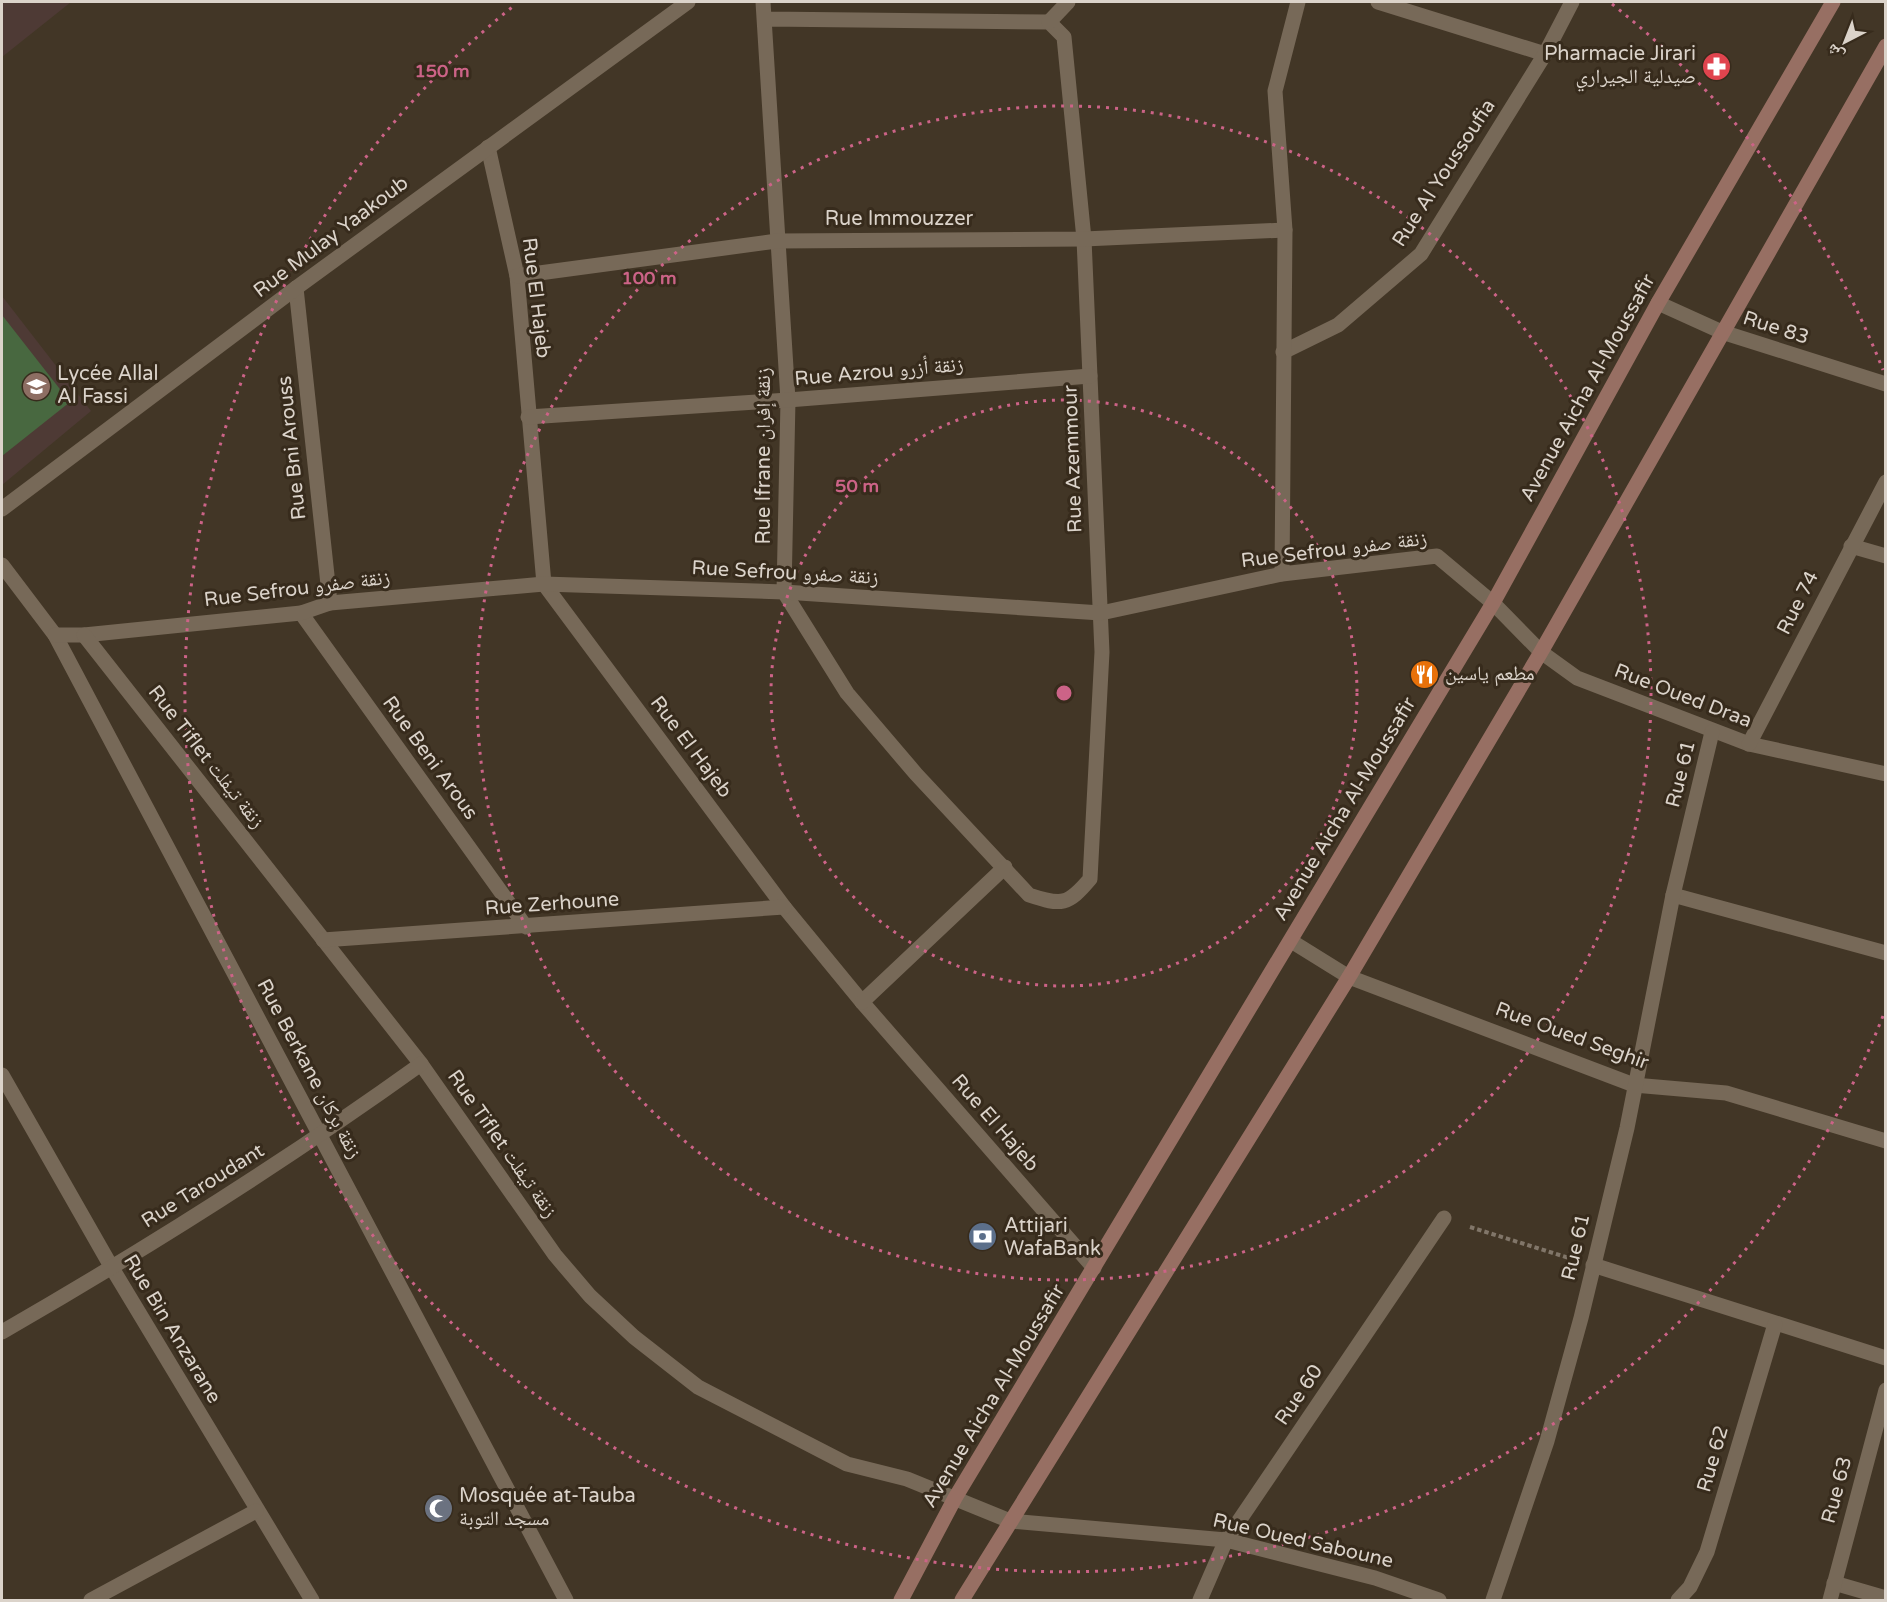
<svg xmlns="http://www.w3.org/2000/svg" width="1887" height="1602" font-family="'Varela Round','Noto Naskh Arabic',sans-serif">
  <style>
    .education { fill: #4e3a35 }
    .grass { fill: #486840 }
    .lines { fill: none; stroke-linecap: round; stroke-linejoin: round }
    .path { stroke: #817669; stroke-width: 4; stroke-dasharray: 4.5 3; stroke-linecap: butt }
    .street { stroke: #776958; stroke-width: 15 }
    .secondary { stroke: #976f63; stroke-width: 15 }
    .ring { fill: none; stroke: #cc6387; stroke-width: 3; stroke-dasharray: 3 6 }
    .labels { text-anchor: middle; dominant-baseline: central; stroke-width: 6; stroke-linejoin: round; paint-order: stroke }
    .poi-label { font-size: 20px; fill: #dbd3ca; stroke: #372b1c; text-anchor: start }
    .street-label { font-size: 20px; fill: #dbd3ca; stroke: #372b1c }
    .centre { fill: #cc6387; stroke: #372b1c; stroke-width: 3 }
    .ring-label { font-size: 18px; text-anchor: middle; font-weight: bold; fill: #cc6387; stroke: #372b1c; stroke-width: 6; stroke-linejoin: round; paint-order: stroke }
  </style>
  <rect width="100%" height="100%" fill="#423626"/>
  <g class="education">
    <polygon points="2,2 71,2 2,57"/>
    <polygon points="2,296 91,411 2,485"/>
  </g>
  <polygon class="grass" points="2,315 70,402 2,456"/>
  <g class="lines">
    <polyline class="path" points="1470,1227 1569,1258"/>
    <g class="street">
      <path d="M763 2 788 400 784 592 847 693 916 774 1029 895C1062 906 1068 905 1090 879L1102 652 1084 239 1064 37 1049 22 766 19"/>
      <polyline points="1378,2 1545,54"/>
      <polyline points="1049,22 1068,2"/>
      <polyline points="488,147 517,276 544,584 784,907 862,1002 1094,1268"/>
      <polyline points="517,276 777,241 1084,239 1285,230"/>
      <polyline points="296,288 330,603"/>
      <polyline points="1658,303 1722,332 1886,384"/>
      <polyline points="1283,352 1338,325 1421,254 1545,54 1572,2"/>
      <polyline points="528,417 788,400 1090,376"/>
      <polyline points="2,509 296,288 688,2"/>
      <polyline points="1851,546 1886,556"/>
      <polyline points="2,565 55,635 566,1600"/>
      <polyline points="1282,574 1285,230 1275,91 1298,2"/>
      <polyline points="301,613 526,927"/>
      <polyline points="55,635 84,635 301,613 330,603 544,584 784,592 1101,613 1282,574 1437,556 1493,603 1541,652 1577,678 1749,744 1886,774"/>
      <polyline points="84,635 421,1064 555,1255 590,1296 634,1337 698,1387 847,1464 907,1479 1010,1521 1226,1540 1375,1578 1439,1600"/>
      <polyline points="1749,744 1886,482"/>
      <polyline points="1673,895 1886,953"/>
      <polyline points="323,940 784,907"/>
      <polyline points="1291,941 1349,977 1634,1085 1726,1093 1886,1141"/>
      <polyline points="862,1002 1005,867"/>
      <polyline points="2,1075 112,1268 312,1600"/>
      <polyline points="1593,1265 1886,1358"/>
      <path d="M2 1332C146 1249 286 1161 421 1064"/>
      <polyline points="1834,1583 1886,1598"/>
      <polyline points="91,1600 256,1511"/>
      <polyline points="1200,1600 1226,1540 1444,1218"/>
      <polyline points="1493,1600 1547,1441 1581,1318 1627,1128 1673,895 1712,732"/>
      <polyline points="1678,1600 1690,1587 1707,1552 1775,1324"/>
      <polyline points="1830,1600 1886,1390"/>
    </g>
    <g class="secondary">
      <polyline points="901,1600 955,1498 1493,603 1658,303 1833,2"/>
      <polyline points="962,1600 1349,977 1541,652 1886,46"/>
    </g>
  </g>
  <g class="ring">
    <circle cx="1064" cy="693" r="293"/>
    <circle cx="1064" cy="693" r="587"/>
    <path d="M1883 1016A880 880 0 1 1 516 4M1612 4A880 880 0 0 1 1883 370"/>
  </g>
  <defs>
    <symbol id="pharmacy-disc" viewBox="-11 -11 22 22"><circle r="9.5" fill="#e0444e" stroke="#372b1c"/><path d="M-2-6h4v4h4v4h-4v4h-4v-4h-4v-4h4Z" fill="#fff"/></symbol>
    <symbol id="school-disc" viewBox="-11 -11 22 22"><circle r="9.5" fill="#8d6e63" stroke="#372b1c"/><path d="M0-5L7-2L0 1L-7-2ZM-4 1L0 2.5L4 1V4Q0 6-4 4Z" fill="#fff"/></symbol>
    <symbol id="restaurant-disc" viewBox="-11 -11 22 22"><circle r="9.5" fill="#e8710a" stroke="#372b1c"/><path d="M-5-6h1v4h1v-4h1v4h1v-4h1v5L-1.5 .5V6h-2V.5L-5-1ZM5-6V6H3V1.5H1.5Q1.5-4 5-6Z" fill="#fff"/></symbol>
    <symbol id="bank-disc" viewBox="-11 -11 22 22"><circle r="9.5" fill="#5c6f8a" stroke="#372b1c"/><path d="M-6-4H6V4H-6ZM0-2.3a2.3 2.3 0 1 0 0 4.6a2.3 2.3 0 1 0 0-4.6Z" fill="#fff"/></symbol>
    <symbol id="mosque-disc" viewBox="-11 -11 22 22"><circle r="9.5" fill="#6b7280" stroke="#372b1c"/><path d="M3.5-4.9A6 6 0 1 0 3.5 4.9A5 5 0 1 1 3.5-4.9Z" fill="#fff"/></symbol>
  </defs>
  <g fill-rule="evenodd">
    <use href="#pharmacy-disc" x="1700" y="50" width="33" height="33"/>
    <use href="#school-disc" x="20" y="370" width="33" height="33"/>
    <use href="#restaurant-disc" x="1408" y="658" width="33" height="33"/>
    <use href="#bank-disc" x="966" y="1220" width="33" height="33"/>
    <use href="#mosque-disc" x="422" y="1492" width="33" height="33"/>
  </g>
  <g class="labels">
    <g class="poi-label">
      <text x="1696" y="54" text-anchor="end">Pharmacie Jirari<tspan x="1696" dy="23">صيدلية الجيراري</tspan></text>
      <text x="57" y="374">Lycée Allal<tspan x="57" dy="23">Al Fassi</tspan></text>
      <text x="1445" y="674">مطعم ياسين</text>
      <text x="1004" y="1226">Attijari<tspan x="1004" dy="23">WafaBank</tspan></text>
      <text x="459" y="1496">Mosquée at-Tauba<tspan x="459" dy="23">مسجد التوبة</tspan></text>
    </g>
    <g class="street-label">
      <text transform="translate(1444 173) rotate(-57)">Rue Al Youssoufia</text>
      <text x="899" y="219">Rue Immouzzer</text>
      <text transform="translate(331 237) rotate(-37)">Rue Mulay Yaakoub</text>
      <text transform="translate(536 298) rotate(83)">Rue El Hajeb</text>
      <text transform="translate(1776 328) rotate(18)">Rue 83</text>
      <text transform="translate(879 372) rotate(-5)">Rue Azrou زنقة أزرو</text>
      <text transform="translate(1588 388) rotate(-61)">Avenue Aicha Al-Moussafir</text>
      <text transform="translate(292 448) rotate(-96)">Rue Bni Arouss</text>
      <text transform="translate(764 456) rotate(-90)">Rue Ifrane زنقة إفران</text>
      <text transform="translate(1073 459) rotate(-92)">Rue Azemmour</text>
      <text transform="translate(1334 550) rotate(-7)">Rue Sefrou زنقة صفرو</text>
      <text transform="translate(785 573) rotate(3)">Rue Sefrou زنقة صفرو</text>
      <text transform="translate(297 589) rotate(-7)">Rue Sefrou زنقة صفرو</text>
      <text transform="translate(1798 603) rotate(-63)">Rue 74</text>
      <text transform="translate(1683 696) rotate(21)">Rue Oued Draa</text>
      <text transform="translate(691 747) rotate(53)">Rue El Hajeb</text>
      <text transform="translate(206 757) rotate(52)">Rue Tiflet زنقة تيفلت</text>
      <text transform="translate(430 758) rotate(54)">Rue Beni Arous</text>
      <text transform="translate(1681 774) rotate(-76)">Rue 61</text>
      <text transform="translate(1345 809) rotate(-59)">Avenue Aicha Al-Moussafir</text>
      <text transform="translate(552 904) rotate(-4)">Rue Zerhoune</text>
      <text transform="translate(1572 1036) rotate(20)">Rue Oued Seghir</text>
      <text transform="translate(309 1069) rotate(62)">Rue Berkane زنقة بركان</text>
      <text transform="translate(995 1123) rotate(49)">Rue El Hajeb</text>
      <text transform="translate(502 1144) rotate(55)">Rue Tiflet زنقة تيفلت</text>
      <text transform="translate(203 1186) rotate(-32)">Rue Taroudant</text>
      <text transform="translate(1576 1247) rotate(-77)">Rue 61</text>
      <text transform="translate(172 1329) rotate(59)">Rue Bin Anzarane</text>
      <text transform="translate(1299 1395) rotate(-56)">Rue 60</text>
      <text transform="translate(994 1396) rotate(-59)">Avenue Aicha Al-Moussafir</text>
      <text transform="translate(1713 1459) rotate(-74)">Rue 62</text>
      <text transform="translate(1837 1490) rotate(-75)">Rue 63</text>
      <text transform="translate(1303 1541) rotate(13)">Rue Oued Saboune</text>
    </g>
  </g>
  <circle cx="1064" cy="693" r="9" class="centre"/>
  <g class="ring-label">
    <text x="442" y="77">150 m</text>
    <text x="649" y="284">100 m</text>
    <text x="857" y="492">50 m</text>
  </g>
  <rect width="1887" height="1602" fill="none" stroke="#dbd3ca" stroke-width="6"/>
  <g transform="translate(1845 42) rotate(222)" stroke="#372b1c" stroke-width="4.5" paint-order="stroke">
  <path d="M0-4.5L10 22L0 15L-10 22Z" fill="#dbd3ca"/>
  <text y="-9" font-size="16" font-weight="bold" text-anchor="middle" fill="#dbd3ca">ش</text>
  </g>
</svg>
